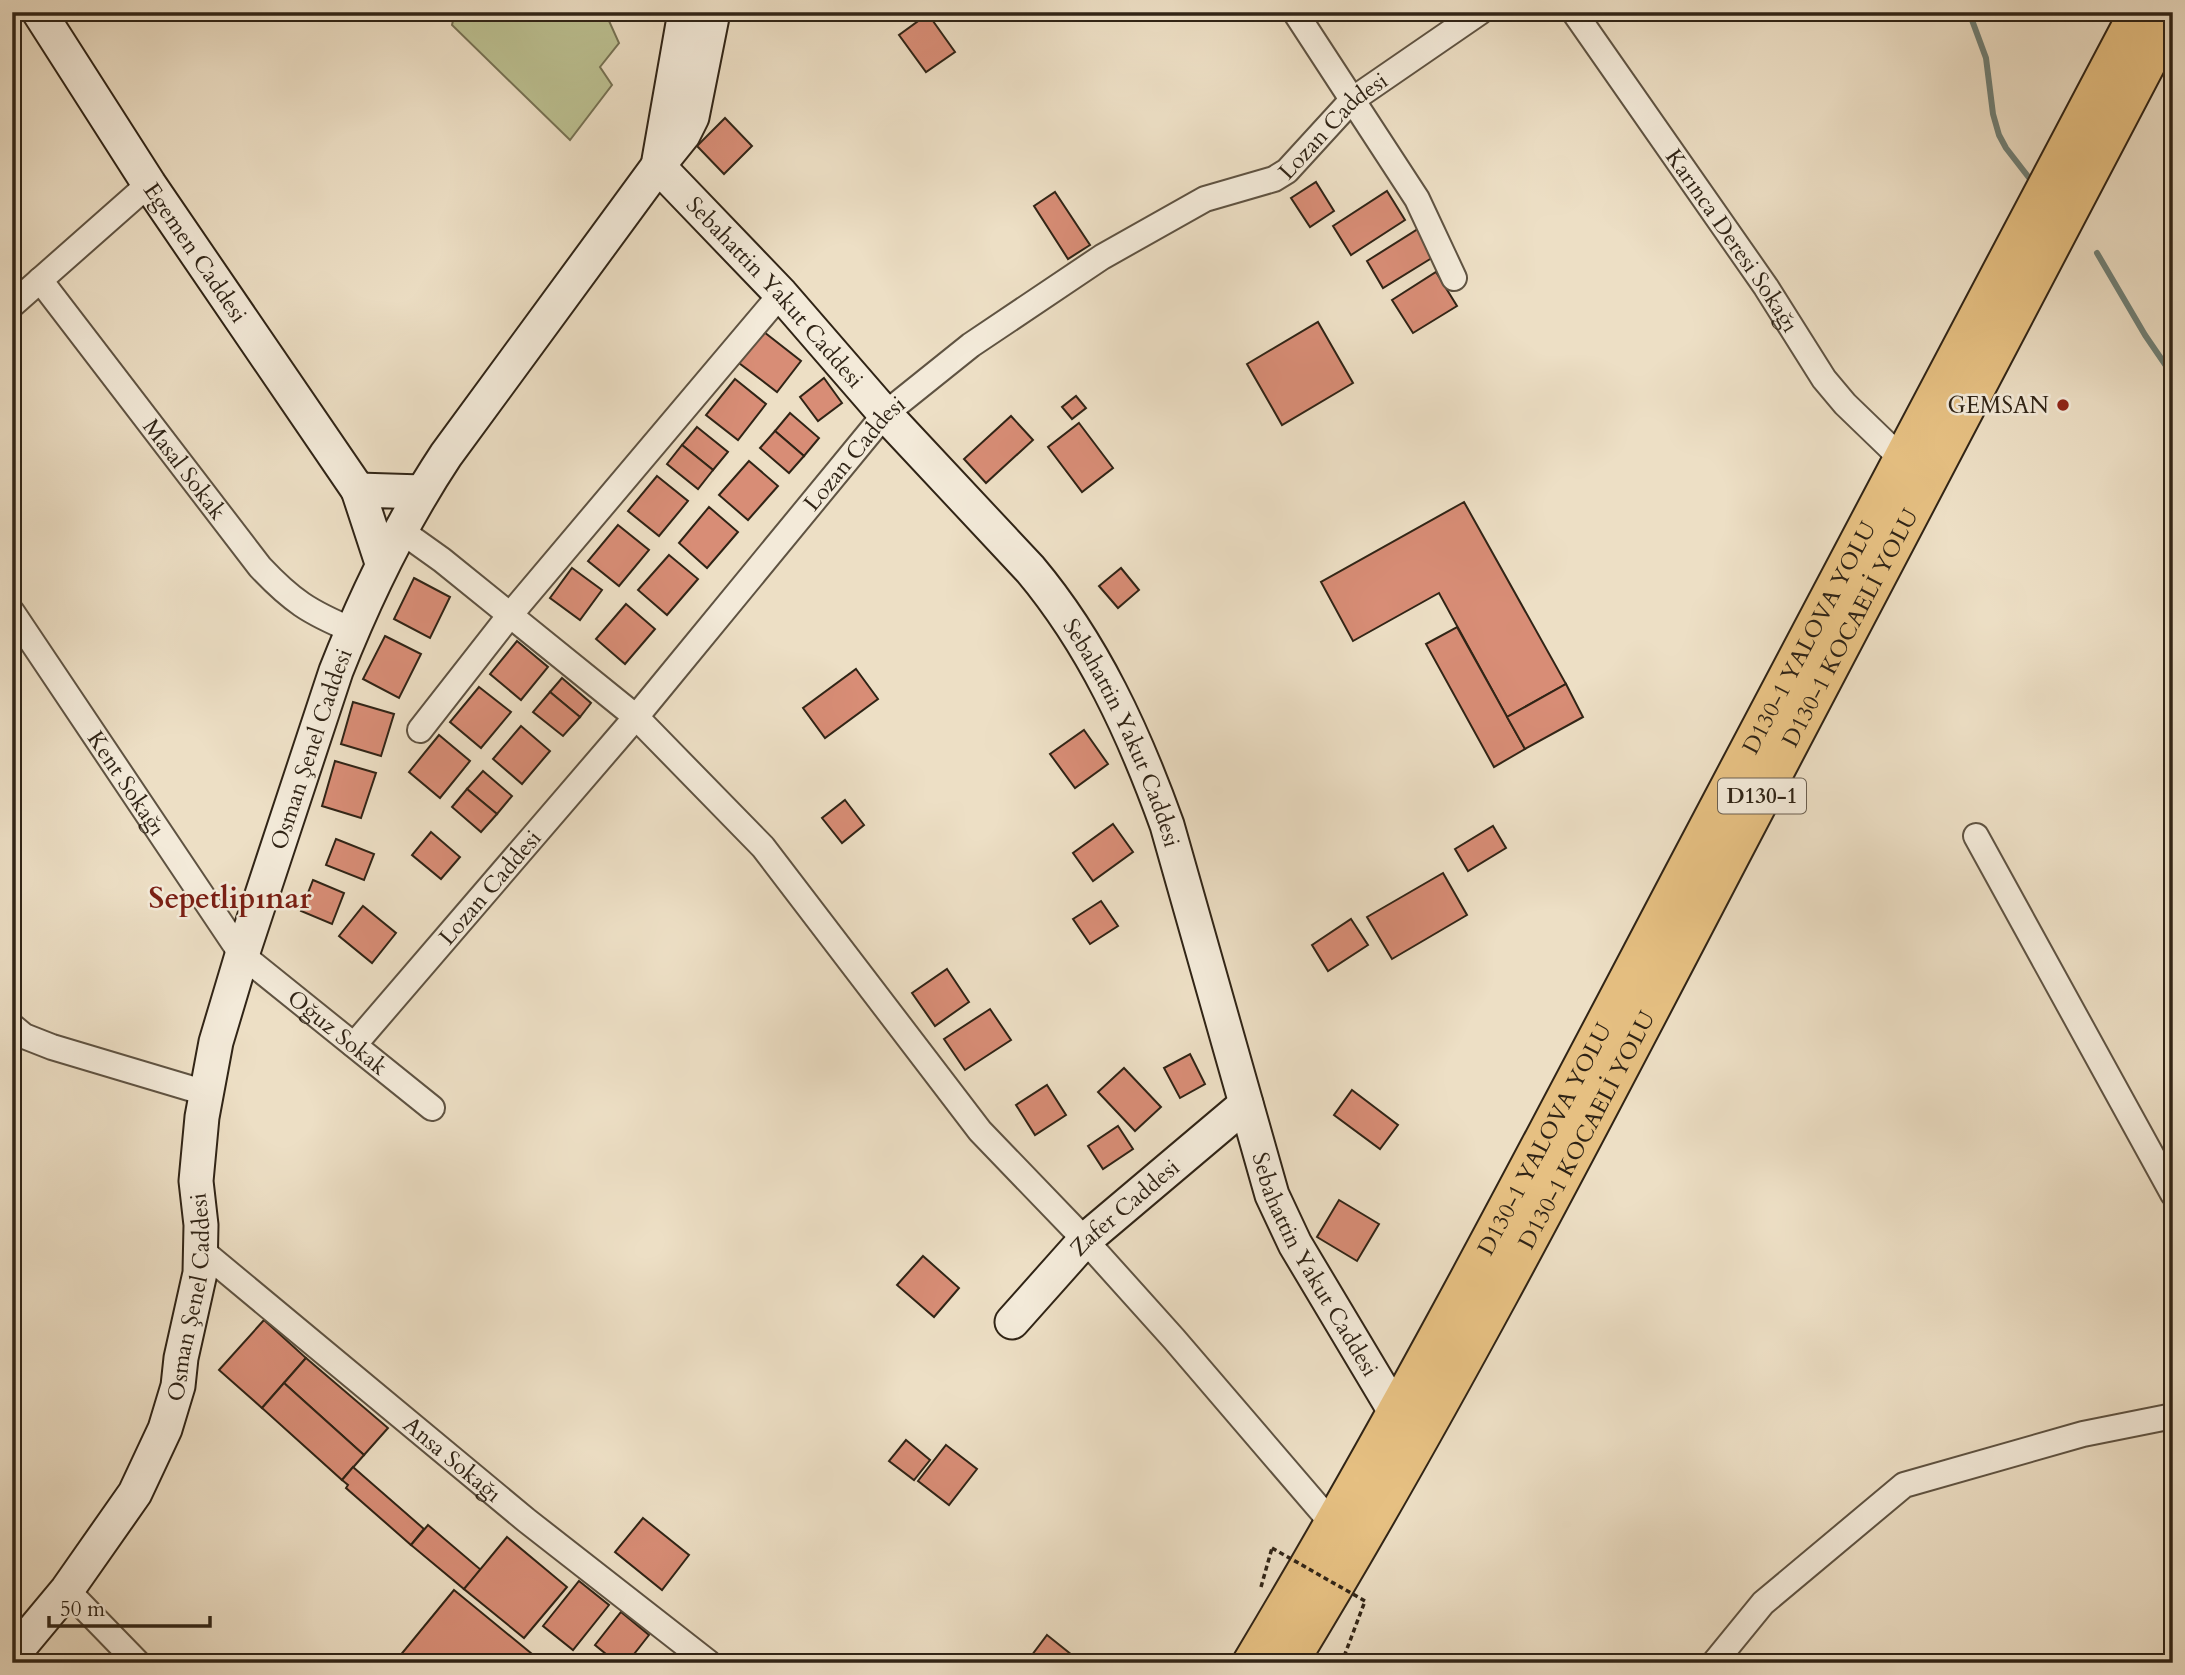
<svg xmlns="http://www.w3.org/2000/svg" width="2185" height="1675" font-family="Cardo,serif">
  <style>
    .green { fill: #bcc192; stroke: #767254; stroke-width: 2 }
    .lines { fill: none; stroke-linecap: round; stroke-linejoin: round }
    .stream { stroke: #6f7f76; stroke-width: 6 }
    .building { fill: #d88d76; stroke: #302416; stroke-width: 2 }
    .street-casing { stroke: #5f5342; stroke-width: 28 }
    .secondary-casing { stroke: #302416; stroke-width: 37 }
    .highway-casing { stroke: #302416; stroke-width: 42 }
    .path { stroke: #302416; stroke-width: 3.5; stroke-dasharray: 5 3.5; stroke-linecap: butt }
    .street { stroke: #f3ead9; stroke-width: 24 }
    .secondary { stroke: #f3ead9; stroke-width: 33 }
    .highway { stroke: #e6c082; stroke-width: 38 }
    .path-bridge { stroke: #302416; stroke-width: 3.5; stroke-dasharray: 5 3.5; stroke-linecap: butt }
    .poi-dot { fill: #8f2418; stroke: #f3ead9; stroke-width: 2.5 }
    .labels { text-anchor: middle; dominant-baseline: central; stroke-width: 5; stroke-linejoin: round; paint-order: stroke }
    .shield { fill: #f3ead9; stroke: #6a5f50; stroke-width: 2 }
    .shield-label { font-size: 21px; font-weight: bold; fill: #302416 }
    .street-label { font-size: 23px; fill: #302416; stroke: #f3ead9 }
    .poi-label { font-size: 23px; fill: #302416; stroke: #f3ead9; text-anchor: end }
    .district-label { font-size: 30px; font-weight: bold; fill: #7a1f14; stroke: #f3ead9 }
  </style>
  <rect width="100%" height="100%" fill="#eddfc5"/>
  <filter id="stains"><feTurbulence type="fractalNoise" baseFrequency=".00286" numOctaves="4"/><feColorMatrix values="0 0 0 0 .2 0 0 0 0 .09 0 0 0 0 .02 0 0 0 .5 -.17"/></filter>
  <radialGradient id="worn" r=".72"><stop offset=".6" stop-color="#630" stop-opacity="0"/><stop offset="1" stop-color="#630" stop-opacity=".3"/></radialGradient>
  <polygon class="green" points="455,12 605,12 619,43 600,67 612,85 570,140 452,25"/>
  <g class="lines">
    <g class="stream">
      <polyline points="1969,12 1986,58 1993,114 1999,135 2006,148 2030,179"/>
      <polyline points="2097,253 2145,335 2173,376"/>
    </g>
  </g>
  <g class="building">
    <polygon points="928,14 955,52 926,72 899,35"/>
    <polygon points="725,118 752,146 724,174 697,146"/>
    <polygon points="1316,182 1334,211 1310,227 1291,198"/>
    <polygon points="1387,191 1405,220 1351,255 1333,226"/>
    <polygon points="1055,192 1090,245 1068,259 1034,206"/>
    <polygon points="1418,229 1435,256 1383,288 1367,261"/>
    <polygon points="1436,272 1457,306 1413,333 1392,300"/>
    <polygon points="1318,322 1353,383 1282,425 1247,364"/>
    <polygon points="764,332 801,361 777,392 739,363"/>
    <polygon points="824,378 842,403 818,421 800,397"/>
    <polygon points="735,379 766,404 738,440 706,415"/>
    <polygon points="1076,396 1086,408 1072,419 1062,407"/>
    <polygon points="790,413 819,438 804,456 775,431"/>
    <polygon points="1011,416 1033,440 986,483 964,459"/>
    <polygon points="1079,423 1113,468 1082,492 1048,447"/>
    <polygon points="697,427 728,452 713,470 682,445"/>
    <polygon points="775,431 804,456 789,473 760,448"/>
    <polygon points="682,445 713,470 698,489 667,464"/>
    <polygon points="749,461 778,486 748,520 719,495"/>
    <polygon points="657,476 688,501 659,536 628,511"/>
    <polygon points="1464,502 1566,684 1507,717 1439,593 1353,641 1321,582"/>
    <polygon points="709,507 738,532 707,568 679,543"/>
    <polygon points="618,525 649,550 619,586 588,561"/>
    <polygon points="669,555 698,579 667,615 638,590"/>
    <polygon points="572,568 602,590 580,620 550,598"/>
    <polygon points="1121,568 1139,590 1118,608 1099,586"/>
    <polygon points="414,578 450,597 430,638 394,619"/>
    <polygon points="626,604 655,629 625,664 596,639"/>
    <polygon points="1457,627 1525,749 1494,767 1426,644"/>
    <polygon points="385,636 421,654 399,698 363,679"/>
    <polygon points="517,641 548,667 521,700 490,674"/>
    <polygon points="856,669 878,699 825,738 803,708"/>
    <polygon points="562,678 591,703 580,717 550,692"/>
    <polygon points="1566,684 1583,717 1525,749 1507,717"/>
    <polygon points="479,687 511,712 481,748 450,722"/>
    <polygon points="550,692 580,717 563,736 533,712"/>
    <polygon points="353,702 394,714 381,756 341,744"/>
    <polygon points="521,726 550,751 522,784 493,759"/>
    <polygon points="1084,730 1108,764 1075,788 1050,754"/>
    <polygon points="439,735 470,761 440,798 409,772"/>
    <polygon points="335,761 376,773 361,818 322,806"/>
    <polygon points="483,771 512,796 497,814 467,789"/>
    <polygon points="467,789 497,814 481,832 452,807"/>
    <polygon points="845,800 864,825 842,843 822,818"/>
    <polygon points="1113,824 1133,852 1093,881 1073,853"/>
    <polygon points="1493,826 1506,848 1468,871 1455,849"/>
    <polygon points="431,832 460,857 441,879 412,855"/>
    <polygon points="336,839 374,854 364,880 326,865"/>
    <polygon points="1443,873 1467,915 1392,959 1367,917"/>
    <polygon points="313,880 344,893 332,924 301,911"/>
    <polygon points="1101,901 1118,926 1090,944 1073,919"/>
    <polygon points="363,906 396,933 372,963 339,936"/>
    <polygon points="1351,919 1368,945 1328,971 1312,945"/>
    <polygon points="947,969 969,1002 935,1026 912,993"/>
    <polygon points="990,1009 1011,1040 965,1070 944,1039"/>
    <polygon points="1190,1054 1205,1084 1180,1098 1164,1068"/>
    <polygon points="1124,1068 1161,1107 1135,1131 1098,1092"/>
    <polygon points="1047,1085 1066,1115 1035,1135 1016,1105"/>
    <polygon points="1352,1090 1398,1125 1380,1149 1334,1115"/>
    <polygon points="1118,1126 1133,1149 1103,1169 1088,1146"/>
    <polygon points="1339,1200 1379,1224 1357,1261 1317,1237"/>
    <polygon points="923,1256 959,1288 934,1317 897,1285"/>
    <polygon points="264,1320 306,1358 262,1408 219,1370"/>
    <polygon points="306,1358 388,1428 364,1455 284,1383"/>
    <polygon points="284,1383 364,1455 342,1480 262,1408"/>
    <polygon points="906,1440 930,1460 914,1480 889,1461"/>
    <polygon points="946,1445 977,1469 949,1505 918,1481"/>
    <polygon points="353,1467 424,1529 411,1545 346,1488 348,1485 342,1480"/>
    <polygon points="643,1518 689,1555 662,1590 615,1552"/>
    <polygon points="428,1525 481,1570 464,1589 411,1545"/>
    <polygon points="507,1537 567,1587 524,1638 464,1589"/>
    <polygon points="579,1581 609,1605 573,1650 543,1626"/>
    <polygon points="454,1590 543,1663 394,1663"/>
    <polygon points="621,1612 649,1635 627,1663 617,1663 595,1645"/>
    <polygon points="1047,1635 1082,1663 1026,1663"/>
  </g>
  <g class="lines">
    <defs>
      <g id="street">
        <polyline points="1295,12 1417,199 1454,278"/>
        <path id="s1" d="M1574 12 1766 287 1824 379 1845 404 1903 460"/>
        <path id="s2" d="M40 280 260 567C292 601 309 612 352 630"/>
        <polyline points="12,305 149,184"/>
        <polyline points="400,530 442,560 636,717 763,847 980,1131 1085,1240 1174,1339 1325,1515"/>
        <path id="s3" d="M12 612 242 955 432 1108"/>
        <polyline points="420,730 510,615 781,294"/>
        <polyline points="1976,836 2173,1194"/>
        <polyline points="12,1026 24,1036 52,1047 206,1093"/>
        <path id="s4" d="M354 1045 636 717 885 414 971 345 1102 257 1205 199 1274 179 1287 171 1352 100 1480 12"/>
        <path id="s5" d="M201 1250 526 1520 709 1663"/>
        <polyline points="67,1590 138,1663"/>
        <polyline points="1714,1663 1763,1603 1904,1485 2083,1434 2173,1416"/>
      </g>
      <g id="secondary">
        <path id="s6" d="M39 12 149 184 358 490"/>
        <polyline points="659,160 685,12"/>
        <path id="s7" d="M658 166 781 294 885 414 1030 569C1093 644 1134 733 1167 825L1272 1195 1295 1244 1396 1413"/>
        <polyline points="382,563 358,490 422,492"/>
        <path id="s8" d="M1012 1322 1085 1240 1246 1104"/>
        <path id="s9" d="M12 1656 67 1590 135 1493 165 1429 178 1386 181 1358 200 1273 201 1225 196 1181 202 1117 216 1042 242 955 336 671C366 595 401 523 446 455L658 166 683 135 692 117 713 12"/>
      </g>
      <g id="highway">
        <path id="s10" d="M1252 1663C1407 1405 1546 1136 1686 870 1837 584 1988 298 2139 12"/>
        <path id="s11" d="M1288 1663C1448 1400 1589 1126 1731 854 1878 573 2026 293 2173 12"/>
      </g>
    </defs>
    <use href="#street" class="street-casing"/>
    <use href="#secondary" class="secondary-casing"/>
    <use href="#highway" class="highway-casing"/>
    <g class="path">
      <polyline points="1261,1587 1272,1548"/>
      <polyline points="1339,1663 1345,1654 1365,1601"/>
    </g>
    <use href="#street" class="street"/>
    <use href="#secondary" class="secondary"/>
    <use href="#highway" class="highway"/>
    <polyline class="path-bridge" points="1272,1548 1365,1601"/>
  </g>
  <circle class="poi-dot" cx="2063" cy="405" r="7"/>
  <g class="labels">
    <rect class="shield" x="1718" y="778.5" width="88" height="35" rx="5"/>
    <g class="shield-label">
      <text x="1762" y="796">D130-1</text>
    </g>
    <g class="street-label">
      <text stroke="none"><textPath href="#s4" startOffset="1363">Lozan Caddesi</textPath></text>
      <text stroke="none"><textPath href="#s1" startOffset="278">Karınca Deresi Sokağı</textPath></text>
      <text stroke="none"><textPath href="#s6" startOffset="287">Egemen Caddesi</textPath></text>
      <text stroke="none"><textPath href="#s7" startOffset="172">Sebahattin Yakut Caddesi</textPath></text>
      <text stroke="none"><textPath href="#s4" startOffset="775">Lozan Caddesi</textPath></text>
      <text stroke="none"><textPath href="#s2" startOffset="238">Masal Sokak</textPath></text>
      <text stroke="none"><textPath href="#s11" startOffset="1178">D130-1 KOCAELİ YOLU</textPath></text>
      <text stroke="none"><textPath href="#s10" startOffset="1167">D130-1 YALOVA YOLU</textPath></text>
      <text stroke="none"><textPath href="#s7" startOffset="738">Sebahattin Yakut Caddesi</textPath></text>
      <text stroke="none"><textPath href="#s9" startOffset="976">Osman Şenel Caddesi</textPath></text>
      <text stroke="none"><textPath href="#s3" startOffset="206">Kent Sokağı</textPath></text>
      <text stroke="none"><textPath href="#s4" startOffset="208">Lozan Caddesi</textPath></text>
      <text stroke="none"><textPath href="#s3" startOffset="536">Oğuz Sokak</textPath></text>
      <text stroke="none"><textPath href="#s11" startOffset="611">D130-1 KOCAELİ YOLU</textPath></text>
      <text stroke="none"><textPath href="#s10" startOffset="600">D130-1 YALOVA YOLU</textPath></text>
      <text stroke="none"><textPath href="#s8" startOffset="161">Zafer Caddesi</textPath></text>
      <text stroke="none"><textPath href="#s7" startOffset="1306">Sebahattin Yakut Caddesi</textPath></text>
      <text stroke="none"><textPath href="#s9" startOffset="410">Osman Şenel Caddesi</textPath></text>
      <text stroke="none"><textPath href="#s5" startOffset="327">Ansa Sokağı</textPath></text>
    </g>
    <g class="poi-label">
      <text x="2049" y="405">GEMSAN</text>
    </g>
    <g class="district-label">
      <text x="230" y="898">Sepetlipınar</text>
    </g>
  </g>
  <rect width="2185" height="1675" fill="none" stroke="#eddfc5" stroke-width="42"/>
  <rect x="14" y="14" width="2157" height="1647" fill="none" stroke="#302416" stroke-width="3.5"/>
  <rect x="21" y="21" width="2143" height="1633" fill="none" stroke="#302416" stroke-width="2"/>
  <path d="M49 1616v10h161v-10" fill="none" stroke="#302416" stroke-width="3.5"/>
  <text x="60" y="1616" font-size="21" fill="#302416" stroke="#f3ead9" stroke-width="5" paint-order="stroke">50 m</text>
  <rect width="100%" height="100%" filter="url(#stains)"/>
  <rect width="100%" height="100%" fill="url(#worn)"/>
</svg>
